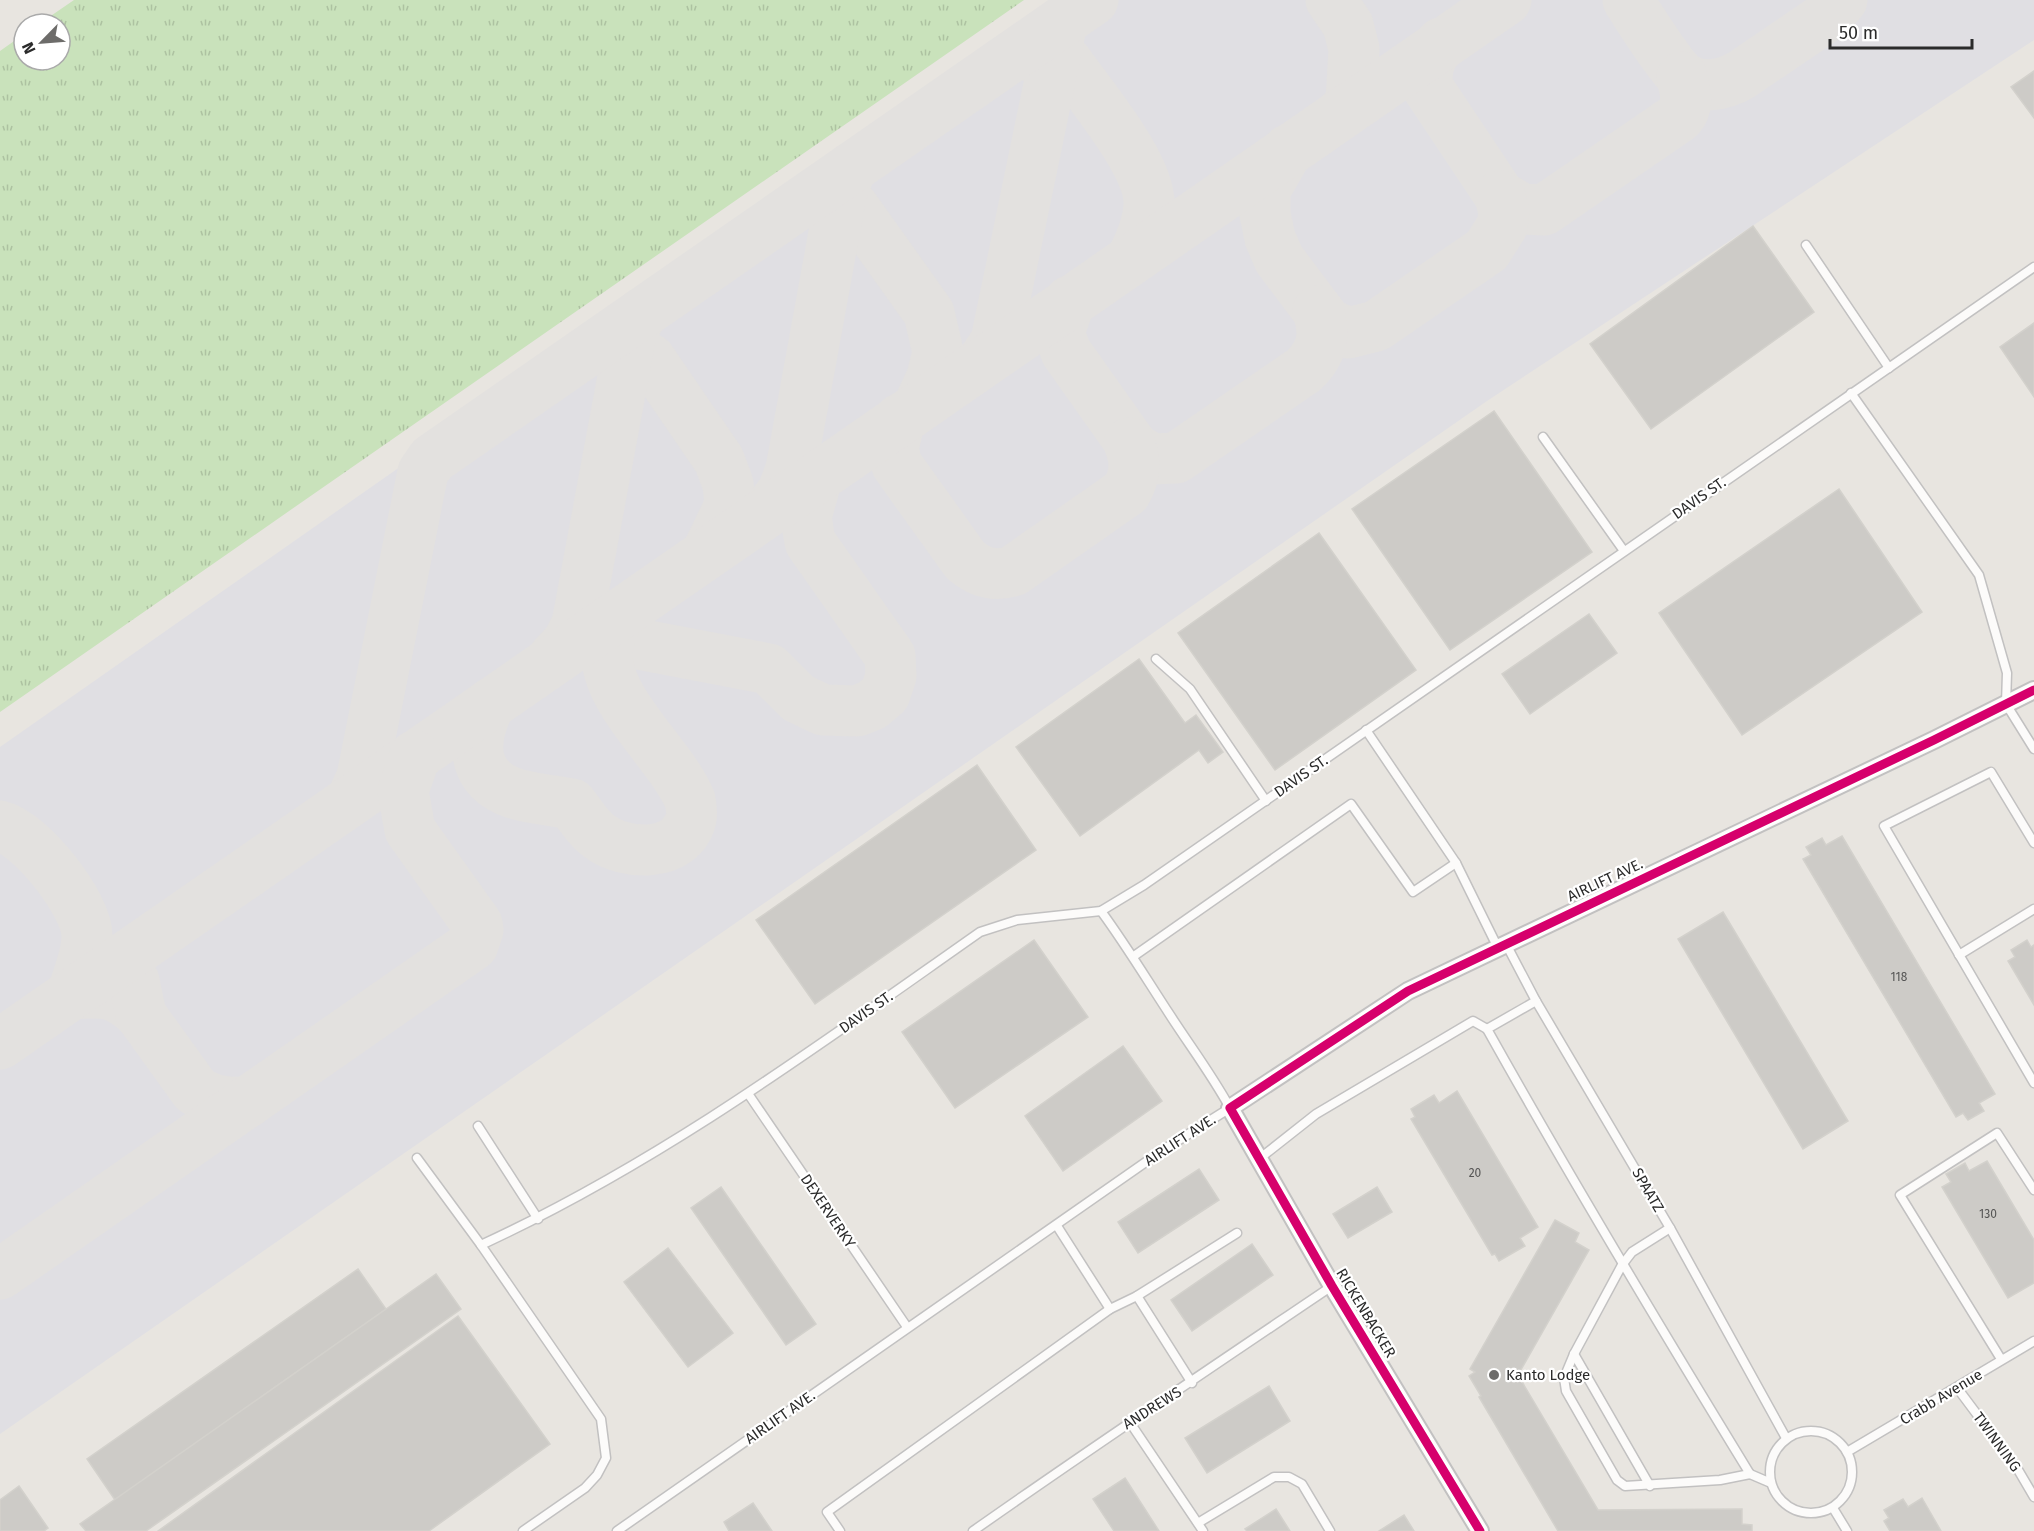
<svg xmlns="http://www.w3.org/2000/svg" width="2034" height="1531" font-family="'Fira Sans',sans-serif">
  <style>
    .airport { fill: #e0dfe3 }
    .grass { fill: url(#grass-tufts) }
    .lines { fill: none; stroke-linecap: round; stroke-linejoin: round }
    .taxiway { stroke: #e3e1df; stroke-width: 51 }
    .building { fill: #cdcbc7; stroke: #d3d1cc; stroke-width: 1.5 }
    .service-casing { stroke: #c2c1c1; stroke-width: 11 }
    .minor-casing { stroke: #c2c1c1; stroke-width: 20 }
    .service { stroke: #fcfbfa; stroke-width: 8 }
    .minor { stroke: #fcfbfa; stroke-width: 16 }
    .cycleway-casing { stroke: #fff; stroke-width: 13 }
    .cycleway { stroke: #d6006c; stroke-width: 9 }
    .poi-dot { fill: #6d6c6a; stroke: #fff; stroke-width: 2 }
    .labels { text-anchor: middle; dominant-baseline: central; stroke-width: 4.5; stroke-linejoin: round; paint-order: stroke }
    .number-label { font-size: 12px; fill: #555554 }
    .street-label { font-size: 15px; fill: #2b2b2b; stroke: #fff }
    .poi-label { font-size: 15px; fill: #2b2b2b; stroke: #fff; text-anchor: start }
  </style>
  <defs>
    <pattern id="grass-tufts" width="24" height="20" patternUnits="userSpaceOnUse" patternTransform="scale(1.5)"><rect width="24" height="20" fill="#c9e2bb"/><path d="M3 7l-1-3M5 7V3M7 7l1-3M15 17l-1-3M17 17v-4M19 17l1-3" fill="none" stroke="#adc2a1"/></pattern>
  </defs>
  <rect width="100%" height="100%" fill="#e8e5e0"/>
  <polygon class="airport" points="1067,0 2034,0 2034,40 1487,401 0,1434 0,747"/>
  <polygon class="grass" points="74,0 1024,0 0,712 0,51 24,34 24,60 60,60 60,24 39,24"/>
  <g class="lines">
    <g class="taxiway">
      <polyline points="1331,0 1348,25 1354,49 1351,102 1343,112"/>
      <path d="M1628 0C1638 16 1671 68 1683 77 1701 90 1724 85 1741 75L1828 16 1842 0"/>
      <path d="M1441 43C1430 58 1425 69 1428 88L1500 196 1522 209 1544 210 1678 118C1690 107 1685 92 1682 77"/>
      <path d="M1030 56 1047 54 1067 62C1090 95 1151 166 1149 205 1148 224 1141 241 1132 258"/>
      <polyline points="1288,150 1265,190 1265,214 1270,238 1279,259 1327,323 1348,333 1376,326 1487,250 1502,226 1504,213 1500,196"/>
      <polyline points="814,200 827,198 852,205 929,313 938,352 932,377 919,405"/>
      <path d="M1070 301 1059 333 1066 352 1134 448 1152 459 1176 458 1304 370C1322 353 1326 335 1318 311"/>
      <polyline points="600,345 628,349 650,359 719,460 728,484 730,505 707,553"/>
      <polyline points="983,361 996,341 1062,22"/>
      <path d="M900 419 893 449 897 465 965 560C980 573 994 577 1013 571L1126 492C1136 475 1136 461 1129 443"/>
      <polyline points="768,511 783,491 791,469 841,195 851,168"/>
      <polyline points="580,642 612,639 769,669 798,698 823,710 857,711 872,705 885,694 891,676 890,656 810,542 806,517 816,481"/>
      <polyline points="554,657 568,642 577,624 631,334 642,313"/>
      <path d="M490 704C474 735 468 774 508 791 527 799 552 800 572 804 580 815 588 828 599 836 625 856 681 858 691 819 692 814 691 805 690 800 672 756 606 702 607 654 607 640 614 626 619 614"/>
      <polyline points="352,799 362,777 423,472 432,459 1093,0"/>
      <path d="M0 826C30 833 87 904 87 936 87 955 78 977 72 994 105 991 117 992 141 1015"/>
      <path d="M134 981 141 1015 195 1090C211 1102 229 1103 248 1102"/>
      <polyline points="0,1044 1506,0"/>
      <polyline points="0,1274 473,945 478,930 477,924 410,830 403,791 415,756"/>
    </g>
  </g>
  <g class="building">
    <polygon points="2034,71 2034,118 2011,87"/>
    <polygon points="1753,226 1814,312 1651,429 1590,344"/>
    <polygon points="2034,323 2034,397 2000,347"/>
    <polygon points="1494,411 1592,552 1450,650 1352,509"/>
    <polygon points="1839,489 1922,612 1742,735 1659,613"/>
    <polygon points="1319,533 1416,670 1275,770 1178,633"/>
    <polygon points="1589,614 1617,653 1530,714 1502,674"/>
    <polygon points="1139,659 1185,723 1196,715 1223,752 1208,763 1199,750 1080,836 1016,747"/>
    <polygon points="977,765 1036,850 815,1004 756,920"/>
    <polygon points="1842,836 1995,1094 1979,1103 1984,1111 1968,1120 1963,1113 1956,1117 1803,859 1811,855 1806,847 1822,838 1826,845"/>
    <polygon points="1723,912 1848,1121 1803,1149 1678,939"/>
    <polygon points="1034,940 1088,1017 955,1108 902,1032"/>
    <polygon points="2027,940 2031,947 2034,945 2034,1005 2008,961 2015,957 2011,950"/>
    <polygon points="1123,1046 1162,1101 1063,1171 1025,1116"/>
    <polygon points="1457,1091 1538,1227 1520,1238 1525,1246 1499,1261 1495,1254 1492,1255 1411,1119 1415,1117 1411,1109 1434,1095 1439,1103"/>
    <polygon points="1987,1161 2034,1240 2034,1283 2008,1298 1942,1187 1951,1182 1946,1174 1965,1163 1969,1171"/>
    <polygon points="1199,1169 1219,1200 1138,1253 1118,1222"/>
    <polygon points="721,1187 816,1324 786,1345 691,1208"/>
    <polygon points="1377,1187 1392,1212 1348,1238 1333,1214"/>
    <polygon points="1555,1220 1579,1233 1575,1242 1589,1250 1518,1375 1598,1510 1742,1509 1742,1524 1752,1525 1752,1531 1558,1531 1479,1397 1481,1396 1469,1376 1475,1372 1470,1369"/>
    <polygon points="1252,1244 1273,1275 1192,1331 1171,1300"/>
    <polygon points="668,1248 733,1333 688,1367 624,1282"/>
    <polygon points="358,1269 386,1309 115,1500 87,1459"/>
    <polygon points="436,1274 461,1309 146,1531 86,1531 80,1524"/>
    <polygon points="458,1316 550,1444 429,1531 158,1531"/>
    <polygon points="1269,1386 1290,1421 1207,1473 1185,1438"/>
    <polygon points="1125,1478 1159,1531 1114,1531 1093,1499"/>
    <polygon points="19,1486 48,1528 44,1531 0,1531 0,1500"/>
    <polygon points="1922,1498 1941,1531 1890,1531 1884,1521 1889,1518 1884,1510 1903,1499 1908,1507"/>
    <polygon points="753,1503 772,1531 729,1531 724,1522"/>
    <polygon points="1276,1509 1290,1531 1247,1531 1245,1529"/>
    <polygon points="1404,1515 1414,1531 1379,1531"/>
  </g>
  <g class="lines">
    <defs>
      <g id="service">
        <polyline points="1806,245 1889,368"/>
        <polyline points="1851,393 1979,575 2007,673 2006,704 2034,749"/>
        <polyline points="1543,437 1624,551"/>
        <polyline points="1156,659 1190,689 1266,801"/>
        <polyline points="1366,730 1456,863 1498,948"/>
        <polyline points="2034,843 1991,772 1884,826 2034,1083"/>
        <polyline points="1506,944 1536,1001 1670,1228 1786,1438"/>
        <polyline points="1959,955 2034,909"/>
        <polyline points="1134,956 1351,804 1413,892 1456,863"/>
        <path d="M1536 1001 1487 1029C1571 1179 1660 1327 1750 1474"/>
        <polyline points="749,1095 907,1327"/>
        <polyline points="478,1126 538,1219"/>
        <polyline points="417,1158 481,1245 601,1419 606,1458 597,1475 585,1488 523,1531"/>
        <polyline points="1259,1159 1316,1114 1473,1021 1487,1029"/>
        <polyline points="1057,1226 1110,1309"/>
        <polyline points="1670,1228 1632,1252 1622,1265 1574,1354 1564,1378 1566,1391 1617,1480 1625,1486 1720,1480 1750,1474 1771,1483"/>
        <path d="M481 1245C661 1162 819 1045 980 932L1017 920 1101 911 1144 885 2034 267"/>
        <polyline points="1137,1296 1192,1383"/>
        <polyline points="1574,1354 1650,1486"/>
        <polyline points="2001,1359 1900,1195 1997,1133 2034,1190"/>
        <polyline points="1958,1389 2017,1468 2034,1497"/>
        <polyline points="1129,1421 1203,1531"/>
        <circle cx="1811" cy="1472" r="41"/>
        <polyline points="1847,1452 2034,1341"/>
        <polyline points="1833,1508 1847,1531"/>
        <polyline points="1198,1523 1274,1477 1289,1477 1302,1484 1330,1531"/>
        <path d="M617 1531 1163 1150 1230 1108C1212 1075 1190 1046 1170 1015 1147 980 1126 945 1101 911"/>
        <polyline points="840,1531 827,1512 1110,1309 1137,1296 1237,1233"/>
        <path d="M973 1531C1091 1448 1212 1367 1332 1286"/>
      </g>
      <polyline id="minor" points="1480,1531 1332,1286 1230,1108 1408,991 1934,740 2034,690"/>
    </defs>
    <use href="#service" class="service-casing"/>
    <use href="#minor" class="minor-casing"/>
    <use href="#service" class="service"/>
    <use href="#minor" class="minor"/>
    <defs>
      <polyline id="cycleway" points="1480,1531 1332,1286 1230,1108 1408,991 1934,740 2034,690"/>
    </defs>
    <use href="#cycleway" class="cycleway-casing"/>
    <use href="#cycleway" class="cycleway"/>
  </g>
  <circle class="poi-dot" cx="1494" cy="1375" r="6"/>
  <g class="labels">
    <g class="number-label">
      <text x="1899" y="977">118</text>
      <text x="1475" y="1173">20</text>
      <text x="1988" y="1214">130</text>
    </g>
    <g class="street-label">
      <text transform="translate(1699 498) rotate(-35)">DAVIS ST.</text>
      <text transform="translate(1301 776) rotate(-35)">DAVIS ST.</text>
      <text transform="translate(1605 880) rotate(-25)">AIRLIFT AVE.</text>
      <text transform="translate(866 1012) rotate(-35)">DAVIS ST.</text>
      <text transform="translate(1180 1140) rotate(-33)">AIRLIFT AVE.</text>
      <text transform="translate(1648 1190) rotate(60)">SPAATZ</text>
      <text transform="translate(828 1211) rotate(56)">DEXERVERKY</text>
      <text transform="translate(1366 1313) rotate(59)">RICKENBACKER</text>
      <text transform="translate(1941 1397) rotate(-31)">Crabb Avenue</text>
      <text transform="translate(1152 1408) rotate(-32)">ANDREWS</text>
      <text transform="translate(780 1417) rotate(-35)">AIRLIFT AVE.</text>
      <text transform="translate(1997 1442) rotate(54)">TWINNING</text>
    </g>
    <g class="poi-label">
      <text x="1506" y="1375">Kanto Lodge</text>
    </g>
  </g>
  <g transform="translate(42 42) rotate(245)"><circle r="28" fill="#ffffff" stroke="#aaaaaa" stroke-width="1.5"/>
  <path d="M0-4.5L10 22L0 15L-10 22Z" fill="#6d6c6a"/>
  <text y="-9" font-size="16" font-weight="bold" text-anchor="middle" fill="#2b2b2b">N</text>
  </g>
  <path d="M1830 39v9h142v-9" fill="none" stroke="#2b2b2b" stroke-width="3"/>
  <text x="1839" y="39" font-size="18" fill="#2b2b2b" stroke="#ffffff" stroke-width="4.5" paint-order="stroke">50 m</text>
</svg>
